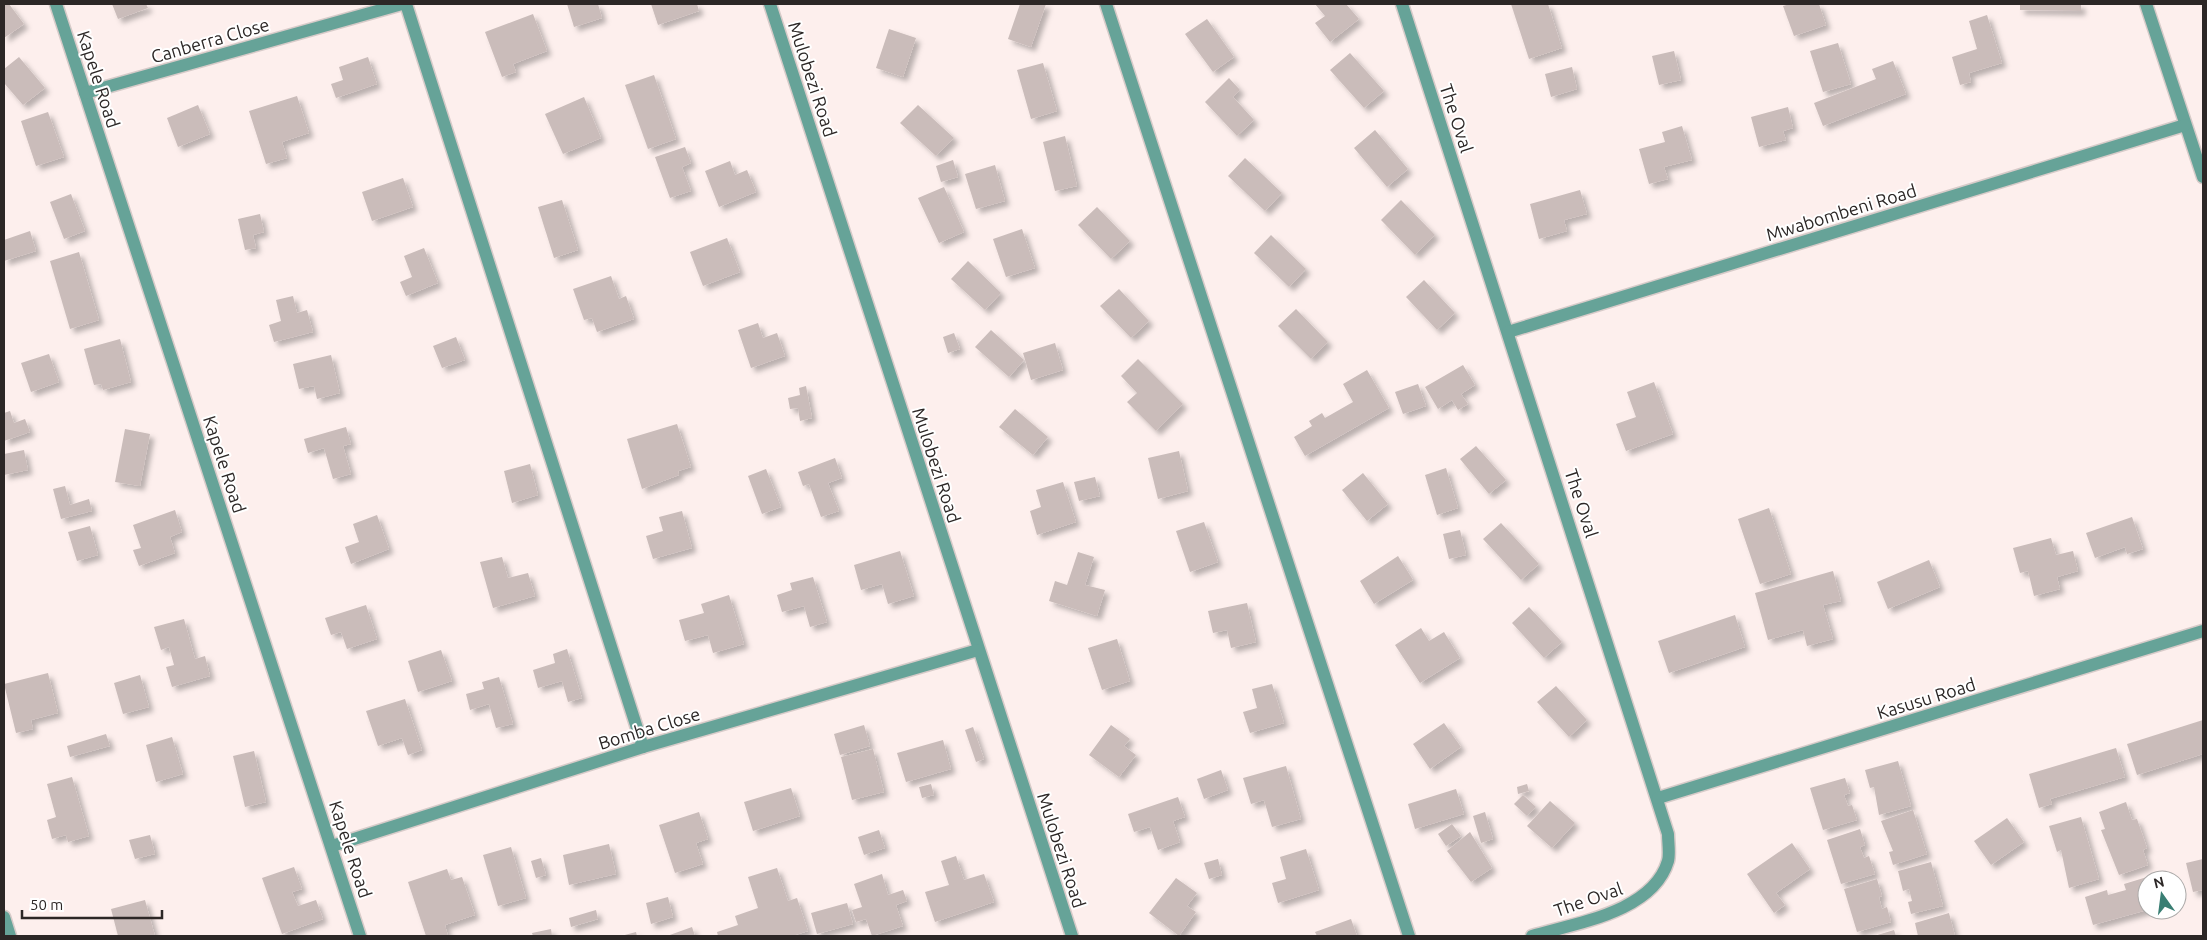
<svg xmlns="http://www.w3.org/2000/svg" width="2207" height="940" font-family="Ubuntu,sans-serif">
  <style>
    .building { fill: #cabcba; filter: url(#shadow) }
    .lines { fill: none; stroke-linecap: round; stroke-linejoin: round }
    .minor-casing { stroke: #d7cbc9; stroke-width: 15 }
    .minor { stroke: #66a398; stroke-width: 12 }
    .labels { text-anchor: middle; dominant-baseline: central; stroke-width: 4; stroke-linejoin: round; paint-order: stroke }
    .street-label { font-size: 18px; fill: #2c2726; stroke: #fff }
  </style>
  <defs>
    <filter id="shadow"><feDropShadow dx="4.5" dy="4.5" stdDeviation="2.5" flood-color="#0004"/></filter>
  </defs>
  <rect width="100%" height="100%" fill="#fdefed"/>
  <g class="building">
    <polygon points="4,4 9,4 24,24 4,38"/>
    <polygon points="112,4 146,4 148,8 118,19"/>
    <polygon points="567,4 598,4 602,18 574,27"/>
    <polygon points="651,4 697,4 699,11 658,25"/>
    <polygon points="1020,4 1046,4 1031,47 1008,39"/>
    <polygon points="1315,4 1346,4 1359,19 1330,42 1315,23 1325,16"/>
    <polygon points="1511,4 1548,4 1562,48 1529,59"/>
    <polygon points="1790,4 1819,4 1826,25 1794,36 1783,6"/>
    <polygon points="2020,4 2081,4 2081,11 2020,10"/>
    <polygon points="533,14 547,51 513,64 516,72 502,77 485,32"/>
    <polygon points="1987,15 2002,63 1969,73 1971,82 1960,85 1952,57 1977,49 1969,21"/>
    <polygon points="1207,19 1234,57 1213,72 1185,34"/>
    <polygon points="889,29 916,38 903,77 876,68"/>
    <polygon points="1838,43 1851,84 1823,92 1810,51"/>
    <polygon points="1674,51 1681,80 1659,85 1652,56"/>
    <polygon points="1350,53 1384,91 1364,108 1330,70"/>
    <polygon points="19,57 45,88 23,105 4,83 4,69"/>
    <polygon points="368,57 377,84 336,98 331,84 343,80 339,67"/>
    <polygon points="1893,61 1906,94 1823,126 1814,103 1876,79 1872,69"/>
    <polygon points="1043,63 1057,111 1031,119 1017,70"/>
    <polygon points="1572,67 1577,89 1551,97 1545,74"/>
    <polygon points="654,75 676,139 648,149 625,85"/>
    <polygon points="1229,78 1240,90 1233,97 1254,120 1237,136 1205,102"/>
    <polygon points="297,96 309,133 282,142 287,158 266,164 249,111"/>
    <polygon points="584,97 601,138 563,154 545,114"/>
    <polygon points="198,105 210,134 178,147 167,118"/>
    <polygon points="918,105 954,138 936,156 900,123"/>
    <polygon points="1788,107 1793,128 1783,131 1786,140 1759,147 1751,117"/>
    <polygon points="48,112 64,157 36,166 21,121"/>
    <polygon points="1682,126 1692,160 1664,167 1668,179 1649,184 1639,149 1665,142 1662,132"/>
    <polygon points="1375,130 1408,169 1387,187 1354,148"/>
    <polygon points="1065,136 1077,186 1055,191 1043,142"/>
    <polygon points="685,147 691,163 682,167 691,191 670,198 655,157"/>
    <polygon points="1245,158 1282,193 1265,211 1228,176"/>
    <polygon points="953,160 958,177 941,182 936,166"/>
    <polygon points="730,161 735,175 747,170 756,192 719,207 705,171"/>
    <polygon points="995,165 1005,201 976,209 965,174"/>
    <polygon points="403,178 413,207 372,221 362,192"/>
    <polygon points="944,187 964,232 939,243 918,198"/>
    <polygon points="1580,190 1587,214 1564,220 1567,231 1539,239 1530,204"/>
    <polygon points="71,194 85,231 64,239 50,202"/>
    <polygon points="562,200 578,250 554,258 538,207"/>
    <polygon points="1401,200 1435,235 1415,255 1381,220"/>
    <polygon points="1097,207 1130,241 1111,259 1078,225"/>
    <polygon points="260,214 264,232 253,235 256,248 245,250 238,219"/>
    <polygon points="1022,229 1035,268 1006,277 993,239"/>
    <polygon points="30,231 36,251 4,261 4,240"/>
    <polygon points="1271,235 1306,269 1289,287 1254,253"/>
    <polygon points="727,238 740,272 703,286 690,252"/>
    <polygon points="424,248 438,283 406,296 400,282 412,277 404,256"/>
    <polygon points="79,252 99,320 70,329 50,261"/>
    <polygon points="968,261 1001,293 985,310 951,279"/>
    <polygon points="611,276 619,299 626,296 634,319 597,332 592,318 584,320 573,289"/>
    <polygon points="1424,280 1455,313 1437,330 1406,297"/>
    <polygon points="1119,289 1149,321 1131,338 1100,306"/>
    <polygon points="293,296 297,313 307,310 313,332 274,342 269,325 281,321 276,300"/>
    <polygon points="1296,309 1328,342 1311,359 1278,326"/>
    <polygon points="758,323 763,338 777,333 785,356 751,368 738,330"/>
    <polygon points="991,330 1024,360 1009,377 975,347"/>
    <polygon points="954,333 960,349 948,353 943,337"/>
    <polygon points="456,337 465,360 442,368 433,346"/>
    <polygon points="120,339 131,382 103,390 101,384 94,385 84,349"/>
    <polygon points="1055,343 1063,370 1031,380 1023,353"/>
    <polygon points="49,354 59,382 31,392 21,363"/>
    <polygon points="331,355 340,393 317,399 314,386 299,389 293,364"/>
    <polygon points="1138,359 1183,404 1156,431 1127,402 1137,393 1121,376"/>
    <polygon points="1463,365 1475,385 1461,394 1468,404 1458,410 1452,400 1438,409 1425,387"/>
    <polygon points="1367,370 1389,408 1305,456 1294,437 1312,426 1309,421 1322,413 1325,418 1353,402 1343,384"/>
    <polygon points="1654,382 1673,434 1626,451 1616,424 1636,417 1627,392"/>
    <polygon points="1418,384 1426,406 1403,414 1395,392"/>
    <polygon points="806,386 812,418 800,421 798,408 790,409 788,398 800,395 799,388"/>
    <polygon points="1015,409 1048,437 1033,455 999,427"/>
    <polygon points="10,411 14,423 25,419 30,432 4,441 4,413"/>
    <polygon points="677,424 691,467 678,471 679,475 642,489 627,439"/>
    <polygon points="346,427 351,444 343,446 351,474 333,479 324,448 308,453 304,439"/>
    <polygon points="125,429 150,434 140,486 115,482"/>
    <polygon points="1476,446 1506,480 1489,494 1460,459"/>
    <polygon points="24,450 28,470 4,475 4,454"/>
    <polygon points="1179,451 1188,491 1158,499 1148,458"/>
    <polygon points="835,458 842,478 828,483 839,511 821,517 809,484 803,486 798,472"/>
    <polygon points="530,464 538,495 512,503 504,471"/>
    <polygon points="1446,468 1458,508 1437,515 1425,475"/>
    <polygon points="766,469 781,507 762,514 748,476"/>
    <polygon points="1363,473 1388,504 1367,521 1342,490"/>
    <polygon points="1095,477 1100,496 1079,501 1074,482"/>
    <polygon points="1063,482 1076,522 1037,535 1030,511 1041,507 1036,490"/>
    <polygon points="65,486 70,505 89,499 92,511 61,519 53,489"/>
    <polygon points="1769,508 1791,574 1760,584 1738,519"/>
    <polygon points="175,510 182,532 170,537 175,553 139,566 133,550 141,548 133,525"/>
    <polygon points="682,511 692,548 653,559 646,536 663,531 659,517"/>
    <polygon points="377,515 389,549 351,564 345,547 359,542 353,524"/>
    <polygon points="2132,517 2143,549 2127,554 2125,547 2095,558 2086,533"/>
    <polygon points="1204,522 1218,562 1190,572 1176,531"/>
    <polygon points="1501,523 1539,564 1521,580 1483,539"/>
    <polygon points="90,526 98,555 77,561 68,532"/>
    <polygon points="1460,530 1466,555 1449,559 1443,534"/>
    <polygon points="2051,538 2056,555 2073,551 2078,571 2057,577 2060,589 2034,596 2028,571 2020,573 2013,548"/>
    <polygon points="900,551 914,596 888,604 882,584 861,590 854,565"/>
    <polygon points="1078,552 1094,557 1085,585 1105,590 1097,616 1049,601 1055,581 1067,585"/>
    <polygon points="1398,556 1413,580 1374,604 1360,581"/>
    <polygon points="502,557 508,578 528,573 535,596 493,608 480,562"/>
    <polygon points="1929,560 1940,587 1888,609 1877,582"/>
    <polygon points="1833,571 1841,601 1823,605 1833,639 1807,646 1803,630 1768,640 1755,593"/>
    <polygon points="813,577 827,622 810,627 804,606 782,612 777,595 792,590 790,583"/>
    <polygon points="729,595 744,644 713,653 708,635 685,641 679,620 704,613 701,604"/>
    <polygon points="1247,603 1256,642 1231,648 1227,630 1213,633 1208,611"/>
    <polygon points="366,605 377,639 347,649 341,632 331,635 325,618"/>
    <polygon points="1529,607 1562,642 1544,658 1512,623"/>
    <polygon points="1735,615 1745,647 1669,673 1658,641"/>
    <polygon points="184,619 195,659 205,656 210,676 172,687 166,667 174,665 169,647 161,650 154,627"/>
    <polygon points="1421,628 1429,641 1444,632 1460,658 1420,683 1395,645"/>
    <polygon points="1117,639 1130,681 1102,690 1088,648"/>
    <polygon points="567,649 582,698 568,702 562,681 538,688 533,670 555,663 553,654"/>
    <polygon points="441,650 452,681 418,692 408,661"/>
    <polygon points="48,673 58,713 31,720 33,729 16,733 4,684"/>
    <polygon points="140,675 149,707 123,714 114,683"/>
    <polygon points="499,677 513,724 496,728 489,704 470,710 466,694 484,689 482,682"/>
    <polygon points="1272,684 1284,723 1250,733 1243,712 1257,708 1252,689"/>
    <polygon points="1556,686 1587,720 1569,737 1537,702"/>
    <polygon points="405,699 422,750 408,755 402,738 378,746 366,711"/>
    <polygon points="2203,720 2203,754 2137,775 2127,744"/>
    <polygon points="1444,723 1461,747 1430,769 1413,744"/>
    <polygon points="864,725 870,746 840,755 834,734"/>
    <polygon points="1111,725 1130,739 1124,746 1136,755 1119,777 1089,755"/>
    <polygon points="973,727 984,759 976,762 965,730"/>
    <polygon points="106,734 110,746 70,757 67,746"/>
    <polygon points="172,737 183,774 156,782 146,745"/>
    <polygon points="943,740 951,769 906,782 897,753"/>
    <polygon points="2116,748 2125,777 2050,799 2052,804 2039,808 2029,774"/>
    <polygon points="873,749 884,792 852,800 841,757"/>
    <polygon points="254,751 266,802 245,807 233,756"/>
    <polygon points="1898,761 1911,806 1879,815 1874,787 1870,788 1865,770"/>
    <polygon points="1286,766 1301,819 1272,827 1264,800 1251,804 1243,778"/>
    <polygon points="1221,770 1228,790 1204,799 1197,779"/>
    <polygon points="72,777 89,836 68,842 66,835 52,839 47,820 56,817 47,784"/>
    <polygon points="1845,778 1850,793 1844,795 1848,806 1852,805 1857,820 1823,830 1810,788"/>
    <polygon points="931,784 934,795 922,798 919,787"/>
    <polygon points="1527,784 1529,791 1518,794 1517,787"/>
    <polygon points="791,788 800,816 753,831 744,802"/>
    <polygon points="1456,789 1464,814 1415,829 1408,804"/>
    <polygon points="1523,795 1536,807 1527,816 1514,804"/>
    <polygon points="1178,797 1185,817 1173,821 1180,842 1158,850 1150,827 1134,832 1128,814"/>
    <polygon points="1550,801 1575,823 1552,848 1527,826"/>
    <polygon points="2126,802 2132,820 2137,819 2147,848 2143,850 2148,865 2119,875 2101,830 2105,829 2099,812"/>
    <polygon points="1913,810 1927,854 1893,865 1889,852 1893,851 1881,821"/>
    <polygon points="699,812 708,839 696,843 703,864 675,873 659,825"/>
    <polygon points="1485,812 1493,839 1481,843 1473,816"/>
    <polygon points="2081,817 2099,879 2069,888 2061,850 2057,852 2049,826"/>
    <polygon points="2007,818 2024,842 1991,865 1974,841"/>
    <polygon points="1452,824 1461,836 1446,846 1438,834"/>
    <polygon points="1860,829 1865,845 1860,847 1864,858 1869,856 1875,874 1841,884 1827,840"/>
    <polygon points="879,830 885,848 864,855 858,837"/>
    <polygon points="1470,832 1492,868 1471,882 1447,851"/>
    <polygon points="150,835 155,854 135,859 129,840"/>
    <polygon points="1792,843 1810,869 1776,893 1785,905 1774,913 1747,874"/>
    <polygon points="609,844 616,874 569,885 563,855"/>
    <polygon points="511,847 526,898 498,906 483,855"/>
    <polygon points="1306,849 1319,890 1278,903 1272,883 1286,879 1280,857"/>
    <polygon points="956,856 964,880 984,874 994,902 935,922 925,892 949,885 941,861"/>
    <polygon points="541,858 546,875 536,878 531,861"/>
    <polygon points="1218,859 1222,875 1209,879 1204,863"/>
    <polygon points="2203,859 2203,890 2193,892 2186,863"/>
    <polygon points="1931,862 1943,906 1911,914 1908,902 1912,901 1909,889 1903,891 1898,871"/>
    <polygon points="294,867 302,889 292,892 298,906 316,900 323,919 282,934 262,878"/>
    <polygon points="777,868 788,901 797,898 808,931 792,936 718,936 717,932 738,925 735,916 758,908 748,877"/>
    <polygon points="447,869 451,880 462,877 475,915 445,925 448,936 426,936 408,882"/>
    <polygon points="882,874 888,895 903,890 907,901 896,905 903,926 872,936 866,919 856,922 852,910 862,907 854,884"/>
    <polygon points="2147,877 2147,910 2093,925 2085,897 2107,890 2108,895 2126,890 2124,884"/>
    <polygon points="1176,878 1197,893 1187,906 1196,912 1179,936 1149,913"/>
    <polygon points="1877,879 1882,896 1879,897 1882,909 1887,907 1891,922 1857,932 1844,889"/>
    <polygon points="668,897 673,917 651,924 646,903"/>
    <polygon points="145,900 155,936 118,936 111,909"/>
    <polygon points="847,903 853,924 817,934 811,913"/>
    <polygon points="596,910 598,919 571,927 569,918"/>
    <polygon points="1949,913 1955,936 1918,936 1915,923"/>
    <polygon points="1351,919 1357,936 1317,936 1315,932"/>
    <polygon points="692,927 695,936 667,936"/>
    <polygon points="551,929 552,936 533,936 532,933"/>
    <polygon points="1894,930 1896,936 1874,936"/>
    <polygon points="636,932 637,936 621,936"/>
  </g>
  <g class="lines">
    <defs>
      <g id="minor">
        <polyline points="56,4 360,936"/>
        <polyline points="406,4 643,747"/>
        <polyline points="770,4 1072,936"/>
        <polyline points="1106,4 1409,936"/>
        <path d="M1402 4 1668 834C1668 842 1670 854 1668 861 1653 912 1576 923 1532 936"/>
        <polyline points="2146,4 2203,177"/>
        <polyline points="85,93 402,4"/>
        <polyline points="1508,332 2185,125"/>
        <polyline points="1658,798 2203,631"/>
        <polyline points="332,846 643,747 978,650"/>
        <polyline points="4,917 10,936"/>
      </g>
    </defs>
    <use href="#minor" class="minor-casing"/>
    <use href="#minor" class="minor"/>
  </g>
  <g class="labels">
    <g class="street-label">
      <text transform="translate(210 40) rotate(-16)">Canberra Close</text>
      <text transform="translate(99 79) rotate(72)">Kapele Road</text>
      <text transform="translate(813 79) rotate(72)">Mulobezi Road</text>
      <text transform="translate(1457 118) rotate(72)">The Oval</text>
      <text transform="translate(1841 212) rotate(-17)">Mwabombeni Road</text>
      <text transform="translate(225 464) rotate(72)">Kapele Road</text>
      <text transform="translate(937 465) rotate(72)">Mulobezi Road</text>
      <text transform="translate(1582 503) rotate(72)">The Oval</text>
      <text transform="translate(1926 698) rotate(-17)">Kasusu Road</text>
      <text transform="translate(649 728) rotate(-17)">Bomba Close</text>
      <text transform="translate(351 849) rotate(72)">Kapele Road</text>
      <text transform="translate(1062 850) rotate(72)">Mulobezi Road</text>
      <text transform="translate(1588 899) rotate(-19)">The Oval</text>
    </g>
  </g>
  <rect width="2207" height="940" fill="none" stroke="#2c2726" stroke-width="10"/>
  <g transform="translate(2162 895) rotate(346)"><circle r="24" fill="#ffffff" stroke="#aba9a8"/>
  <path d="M0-4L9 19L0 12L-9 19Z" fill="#397e73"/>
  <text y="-8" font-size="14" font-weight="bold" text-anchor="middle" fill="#2c2726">N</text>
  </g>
  <path d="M22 910v8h140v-8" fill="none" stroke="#2c2726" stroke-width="2.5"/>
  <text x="30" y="910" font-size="15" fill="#2c2726" stroke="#ffffff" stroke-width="4" paint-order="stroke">50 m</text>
</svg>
